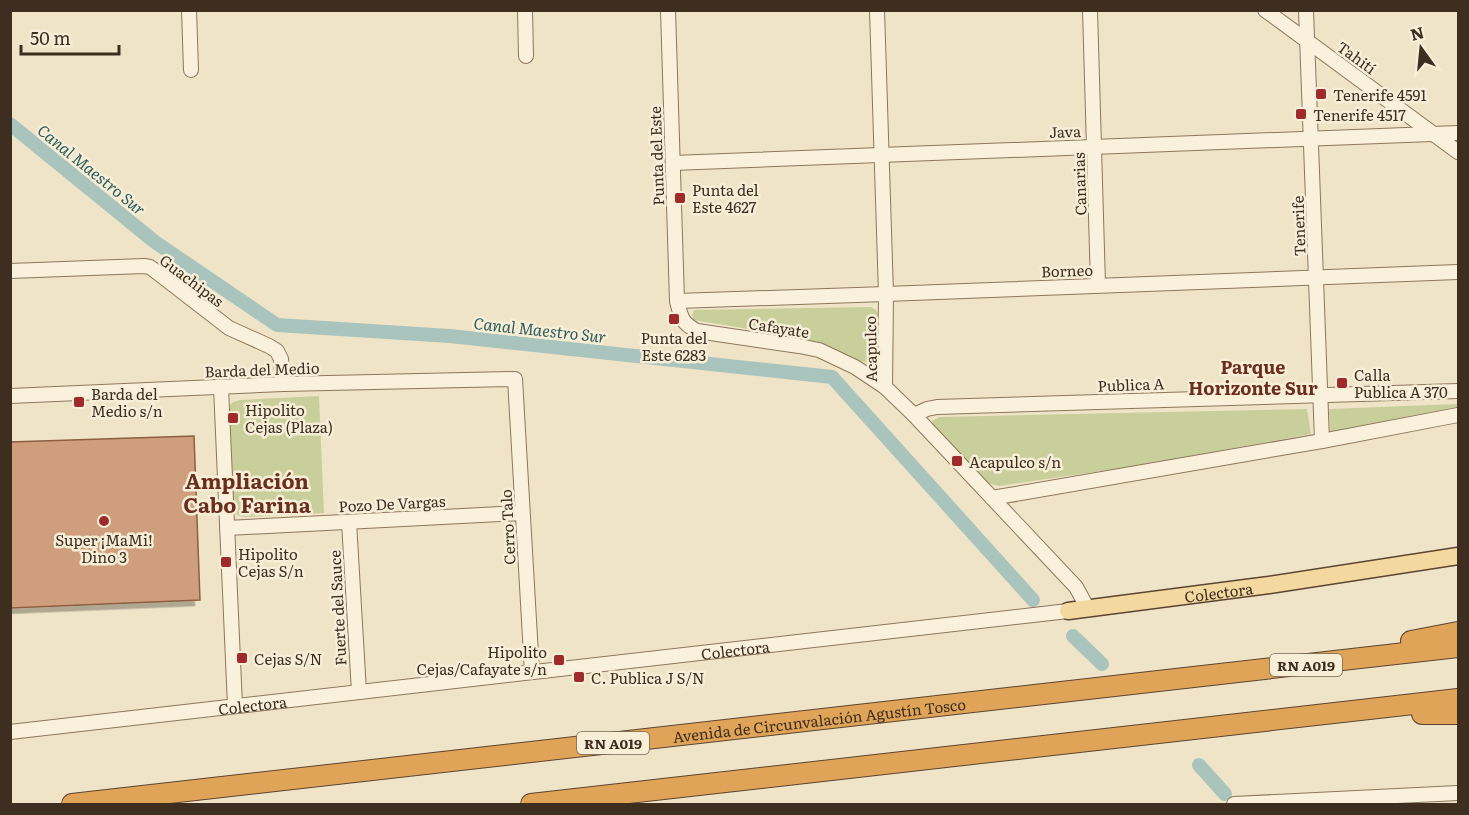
<svg xmlns="http://www.w3.org/2000/svg" width="1469" height="815" font-family="Literata,serif">
  <style>
    .green { fill: #c9cf9b }
    .lines { fill: none; stroke-linecap: round; stroke-linejoin: round }
    .canal { stroke: #a9c4bc; stroke-width: 14 }
    .building { fill: #cf9f7d; stroke: #8d5f41; stroke-width: 1.5; filter: url(#shadow) }
    .minor-casing { stroke: #8d765c; stroke-width: 16 }
    .major-casing { stroke: #5b4430; stroke-width: 19 }
    .highway-casing { stroke: #5b4430; stroke-width: 22 }
    .minor { stroke: #faf1dc; stroke-width: 14 }
    .major { stroke: #f3d9a0; stroke-width: 16 }
    .highway { stroke: #e0a458; stroke-width: 20 }
    .poi-dot { fill: #9e2a2b; stroke: #f7eed8; stroke-width: 2 }
    .labels { text-anchor: middle; dominant-baseline: central; stroke-width: 5; stroke-linejoin: round; paint-order: stroke }
    .shield { fill: #f7eed8; stroke: #756857; stroke-width: 1.5 }
    .shield-label { font-size: 14px; font-weight: bold; fill: #3d2e20 }
    .street-label { font-size: 15px; fill: #3d2e20; stroke: #f7eed8 }
    .poi-label { font-size: 15px; fill: #3d2e20; stroke: #f7eed8; text-anchor: start }
    .water-label { font-size: 16px; font-style: italic; fill: #2f5d5a; stroke: #f7eed8 }
    .quarter-label { font-size: 18px; font-weight: bold; fill: #6b2e1e; stroke: #f7eed8 }
    .district-label { font-size: 21px; font-weight: bold; fill: #6b2e1e; stroke: #f7eed8 }
  </style>
  <defs>
    <filter id="shadow"><feDropShadow dx="-5.5" dy="5.5" stdDeviation="0" flood-color="#0004"/></filter>
  </defs>
  <rect width="100%" height="100%" fill="#f0e4c8"/>
  <g class="green">
    <path d="M871 307 876 310 880 316V357L876 362C863 365 849 356 836 352 791 335 742 328 694 320L692 315 694 310Z"/>
    <polygon points="319,396 324,513 244,517 237,515 231,509 228,407 233,402 240,400"/>
    <polygon points="1458,404 1458,410 1330,432 1329,409"/>
    <polygon points="1307,409 1311,434 1142,465 999,486 987,483 934,430 932,421 939,417"/>
  </g>
  <g class="lines">
    <g class="canal">
      <polyline points="10,124 155,242 277,325 450,336 832,377 1033,600"/>
      <polyline points="1073,636 1102,664"/>
      <polyline points="1199,765 1225,794"/>
    </g>
  </g>
  <polygon class="building" points="194,436 200,600 10,608 10,442"/>
  <g class="lines">
    <defs>
      <g id="minor">
        <polyline points="189,10 191,70"/>
        <polyline points="525,10 526,56"/>
        <path d="M668 10 677 301C681 318 682 323 697 331L799 346 819 350 855 367 885 387 914 415 1076 587 1088 609"/>
        <polyline points="877,10 886,294 885,387"/>
        <polyline points="1090,10 1098,285"/>
        <polyline points="1265,10 1458,152"/>
        <polyline points="1306,10 1322,441"/>
        <polyline points="673,163 1458,133"/>
        <polyline points="10,271 144,266 150,267 229,328 269,346 277,351 281,359 283,384"/>
        <polyline points="677,301 886,294 1458,272"/>
        <polyline points="221,387 235,706"/>
        <polyline points="10,396 283,384 515,379 532,672"/>
        <polyline points="914,415 927,409 937,407 1458,391"/>
        <polyline points="992,498 1322,441 1458,415"/>
        <polyline points="349,522 359,692"/>
        <polyline points="227,528 522,513"/>
        <path id="s1" d="M10 732 1068 611"/>
        <polyline points="1234,804 1458,793"/>
      </g>
      <g id="major">
        <path id="s2" d="M1068 611 1269 585 1458 556"/>
      </g>
      <g id="highway">
        <polyline points="1411,641 1458,632"/>
        <polyline points="1422,714 1458,714"/>
        <path id="s3" d="M72 804 1458 647"/>
        <polyline points="531,804 1458,699"/>
      </g>
    </defs>
    <use href="#minor" class="minor-casing"/>
    <use href="#major" class="major-casing"/>
    <use href="#highway" class="highway-casing"/>
    <use href="#minor" class="minor"/>
    <use href="#major" class="major"/>
    <use href="#highway" class="highway"/>
  </g>
  <g class="poi-dot">
    <rect x="1315" y="88" width="12" height="12" rx="3"/>
    <rect x="1295" y="108" width="12" height="12" rx="3"/>
    <rect x="674" y="192" width="12" height="12" rx="3"/>
    <rect x="668" y="313" width="12" height="12" rx="3"/>
    <rect x="1336" y="377" width="12" height="12" rx="3"/>
    <rect x="73" y="396" width="12" height="12" rx="3"/>
    <rect x="227" y="412" width="12" height="12" rx="3"/>
    <rect x="951" y="455" width="12" height="12" rx="3"/>
    <circle cx="104" cy="521" r="6"/>
    <rect x="220" y="556" width="12" height="12" rx="3"/>
    <rect x="236" y="652" width="12" height="12" rx="3"/>
    <rect x="553" y="654" width="12" height="12" rx="3"/>
    <rect x="573" y="671" width="12" height="12" rx="3"/>
  </g>
  <g class="labels">
    <g class="shield">
      <rect x="1270" y="654" width="72" height="22" rx="4.5"/>
      <rect x="577" y="732" width="72" height="22" rx="4.5"/>
    </g>
    <g class="shield-label">
      <text x="1306" y="665">RN A019</text>
      <text x="613" y="743">RN A019</text>
    </g>
    <g class="street-label">
      <text transform="translate(1357 57) rotate(36)">Tahití</text>
      <text transform="translate(1065 131) rotate(-2)">Java</text>
      <text transform="translate(656 156) rotate(-92)">Punta del Este</text>
      <text transform="translate(1079 184) rotate(-92)">Canarias</text>
      <text transform="translate(1298 226) rotate(-92)">Tenerife</text>
      <text transform="translate(1067 270) rotate(-2)">Borneo</text>
      <text transform="translate(192 280) rotate(37)">Guachipas</text>
      <text transform="translate(779 327) rotate(9)">Cafayate</text>
      <text transform="translate(870 349) rotate(-91)">Acapulco</text>
      <text transform="translate(262 369) rotate(-2)">Barda del Medio</text>
      <text transform="translate(1131 384) rotate(-2)">Publica A</text>
      <text transform="translate(392 503) rotate(-3)">Pozo De Vargas</text>
      <text transform="translate(507 527) rotate(-93)">Cerro Talo</text>
      <text stroke="none"><textPath href="#s2" startOffset="152">Colectora</textPath></text>
      <text transform="translate(337 608) rotate(-93)">Fuerte del Sauce</text>
      <text stroke="none"><textPath href="#s1" startOffset="730">Colectora</textPath></text>
      <text stroke="none"><textPath href="#s1" startOffset="244">Colectora</textPath></text>
      <text stroke="none"><textPath href="#s3" startOffset="752">Avenida de Circunvalación Agustín Tosco</textPath></text>
    </g>
    <g class="poi-label">
      <text x="1333" y="94">Tenerife 4591</text>
      <text x="1313" y="114">Tenerife 4517</text>
      <text x="692" y="189">Punta del<tspan x="692" dy="17">Este 4627</tspan></text>
      <text x="674" y="337" text-anchor="middle">Punta del<tspan x="674" dy="17">Este 6283</tspan></text>
      <text x="1354" y="374">Calla<tspan x="1354" dy="17">Publica A 370</tspan></text>
      <text x="91" y="393">Barda del<tspan x="91" dy="17">Medio s/n</tspan></text>
      <text x="245" y="409">Hipolito<tspan x="245" dy="17">Cejas (Plaza)</tspan></text>
      <text x="969" y="461">Acapulco s/n</text>
      <text x="104" y="539" text-anchor="middle">Super ¡MaMi!<tspan x="104" dy="17">Dino 3</tspan></text>
      <text x="238" y="553">Hipolito<tspan x="238" dy="17">Cejas S/n</tspan></text>
      <text x="547" y="651" text-anchor="end">Hipolito<tspan x="547" dy="17">Cejas/Cafayate s/n</tspan></text>
      <text x="254" y="658">Cejas S/N</text>
      <text x="591" y="677">C. Publica J S/N</text>
    </g>
    <g class="water-label">
      <text transform="translate(92 169) rotate(39)">Canal Maestro Sur</text>
      <text transform="translate(540 329) rotate(6)">Canal Maestro Sur</text>
    </g>
    <g class="quarter-label">
      <text x="1253" y="366">Parque<tspan x="1253" dy="21">Horizonte Sur</tspan></text>
    </g>
    <g class="district-label">
      <text x="247" y="479">Ampliación<tspan x="247" dy="24">Cabo Farina</tspan></text>
    </g>
  </g>
  <rect width="1469" height="815" fill="none" stroke="#3d2e20" stroke-width="24"/>
  <g transform="translate(1421 48) rotate(345)" stroke="#f7eed8" stroke-width="4.5" paint-order="stroke">
  <path d="M0-4.5L10 22L0 15L-10 22Z" fill="#3d2e20"/>
  <text y="-9" font-size="16" font-weight="bold" text-anchor="middle" fill="#3d2e20">N</text>
  </g>
  <path d="M21 45v9h98v-9" fill="none" stroke="#3d2e20" stroke-width="3"/>
  <text x="30" y="45" font-size="18" fill="#3d2e20" stroke="#f7eed8" stroke-width="4.5" paint-order="stroke">50 m</text>
</svg>
